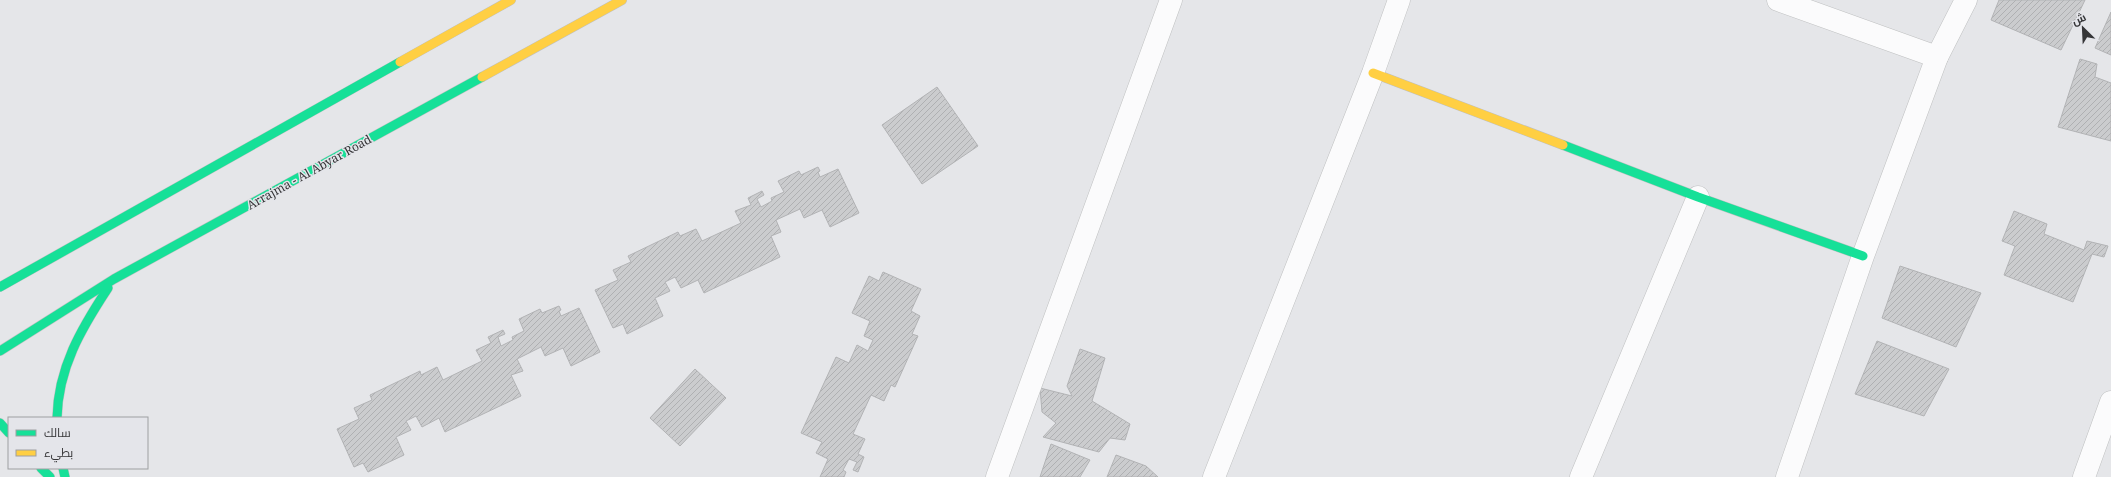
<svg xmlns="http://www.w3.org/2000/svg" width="2111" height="477" font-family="'Noto Serif',Cairo,serif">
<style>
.building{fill:url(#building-hatch);stroke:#b2b3b5}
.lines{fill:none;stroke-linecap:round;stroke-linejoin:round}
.street-casing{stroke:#bfc0c1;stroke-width:23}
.fast-casing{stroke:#bfc0c1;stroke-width:10}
.slow-casing{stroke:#bfc0c1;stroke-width:10}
.street{stroke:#fbfbfc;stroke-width:22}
.fast{stroke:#16e098;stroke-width:9}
.slow{stroke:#ffcf43;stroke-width:9}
.labels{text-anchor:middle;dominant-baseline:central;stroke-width:3;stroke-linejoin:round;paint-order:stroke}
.street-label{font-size:12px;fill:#353537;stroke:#e4e5ea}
</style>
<defs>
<pattern id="building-hatch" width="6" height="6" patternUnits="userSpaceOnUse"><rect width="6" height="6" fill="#cbccce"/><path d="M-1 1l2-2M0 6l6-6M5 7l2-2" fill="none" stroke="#afb0b2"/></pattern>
</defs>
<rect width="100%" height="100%" fill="#e5e6e9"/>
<g class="building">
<polygon points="1999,0 2085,0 2061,50 1991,20"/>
<polygon points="2111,12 2111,55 2095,48"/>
<polygon points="2080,59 2097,64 2095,77 2111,83 2111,141 2058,127"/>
<polygon points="937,87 978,146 922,184 882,125"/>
<polygon points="818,167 820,171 818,172 820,177 838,169 859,213 830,227 822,210 804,218 800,209 776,220 781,232 771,236 780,257 704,293 698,280 681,288 675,277 665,282 670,291 655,298 663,316 627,334 623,324 613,328 595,290 618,280 613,270 631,262 628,256 678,232 680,236 696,229 702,241 741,223 735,211 751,205 748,198 762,191 764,195 757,199 761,207 772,201 771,198 784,192 778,181 799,171 801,175"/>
<polygon points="2014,211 2047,224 2044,234 2084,250 2087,241 2108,246 2104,257 2092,254 2073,302 2004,275 2015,246 2002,241"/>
<polygon points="1900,266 1981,293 1956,347 1882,318"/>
<polygon points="883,272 921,289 911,311 920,316 912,334 918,336 895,387 891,385 884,401 871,395 853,434 865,439 858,454 864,457 858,472 853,470 857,462 849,459 843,470 846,472 844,477 820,477 828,459 816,453 822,442 801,433 836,357 849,363 857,345 868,351 873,340 864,336 870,321 852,313 869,276 879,281"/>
<polygon points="559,306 561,310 559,311 561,316 579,308 600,352 571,366 563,348 545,356 541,347 517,359 523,371 511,375 521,396 445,432 439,418 422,427 416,416 406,421 411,430 396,437 404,455 368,472 363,463 354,467 337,429 359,419 354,408 372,400 370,395 420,371 421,375 437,367 443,380 482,361 476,350 491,343 488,337 503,330 505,334 498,337 501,346 513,340 512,337 524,331 519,319 540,309 542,313"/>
<polygon points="1877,341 1949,369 1924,416 1855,394"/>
<polygon points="1080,349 1105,358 1092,401 1130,424 1125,440 1110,438 1099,452 1043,437 1056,423 1042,412 1040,388 1072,396 1067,386"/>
<polygon points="695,369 726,398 680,446 650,418"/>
<polygon points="1051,444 1090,460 1080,477 1040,477"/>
<polygon points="1116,455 1146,466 1158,477 1107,477"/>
</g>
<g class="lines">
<defs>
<g id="street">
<polyline points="1778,0 1937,57 1966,0"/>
<polyline points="997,477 1171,0"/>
<polyline points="1214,477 1373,73 1399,0"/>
<polyline points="1581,477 1698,197"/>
<polyline points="1787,477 1863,256 1937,57"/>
<polyline points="2084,477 2111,402"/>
</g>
<g id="fast">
<polyline points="1563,145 1698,197 1863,256"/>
<polyline points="0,287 400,62"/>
<polyline points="0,351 114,279 482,77"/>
<path d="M57,418C58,368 81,329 108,288"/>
<polyline points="0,423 9,433"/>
<polyline points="41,468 50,477"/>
<polyline points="63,468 65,477"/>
</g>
<g id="slow">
<polyline points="400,62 511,0"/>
<polyline points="1373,73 1563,145"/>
<polyline points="482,77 622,0"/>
</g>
</defs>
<use href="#street" class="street-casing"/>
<use href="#fast" class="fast-casing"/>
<use href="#slow" class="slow-casing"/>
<use href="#street" class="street"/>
<use href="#fast" class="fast"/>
<use href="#slow" class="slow"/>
</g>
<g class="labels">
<g class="street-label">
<text transform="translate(309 172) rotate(-29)">Arrajma - Al Abyar Road</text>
</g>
</g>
<rect x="8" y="417" width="140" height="52" fill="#e4e5ea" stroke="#9e9fa2"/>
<rect x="16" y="430" width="20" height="6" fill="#16e098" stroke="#9e9fa2"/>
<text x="44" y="437" font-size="12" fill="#353537">سالك</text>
<rect x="16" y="450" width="20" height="6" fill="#ffcf43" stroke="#9e9fa2"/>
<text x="44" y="457" font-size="12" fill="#353537">بطيء</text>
<g transform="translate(2083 28) rotate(336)" stroke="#e4e5ea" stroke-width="3" paint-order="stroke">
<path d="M0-3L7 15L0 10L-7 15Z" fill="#353537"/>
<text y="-6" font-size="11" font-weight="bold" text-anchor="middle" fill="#353537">ش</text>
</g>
</svg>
